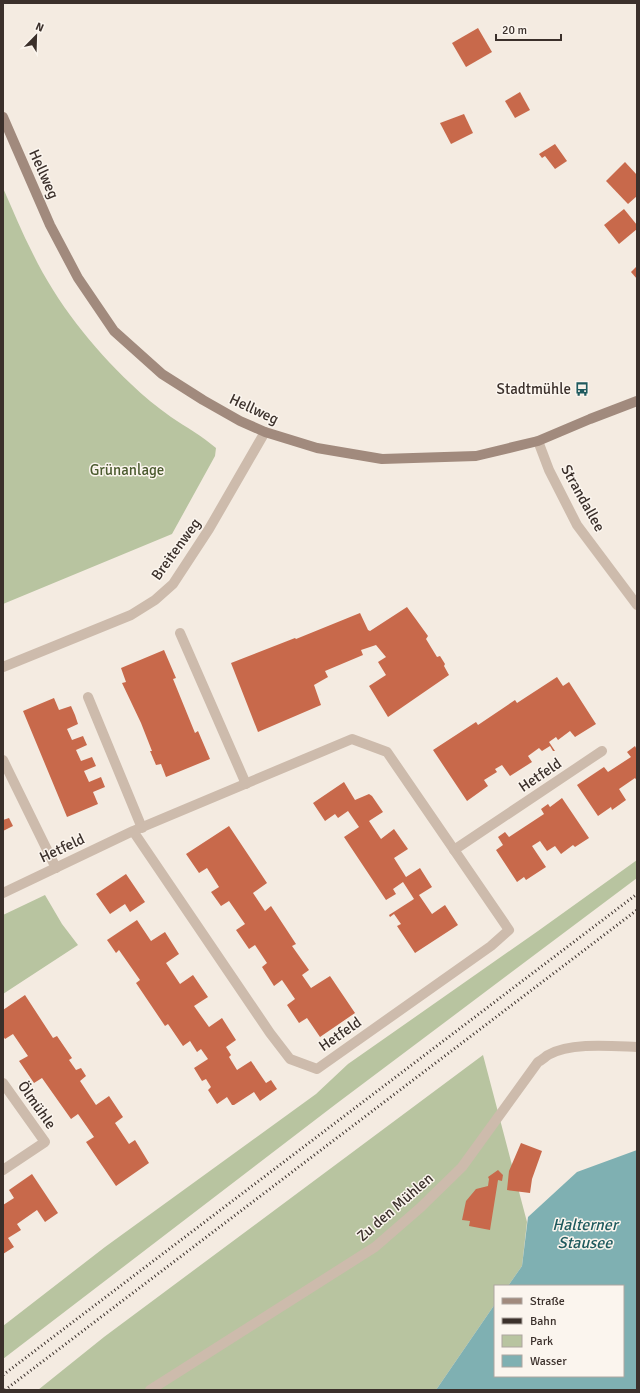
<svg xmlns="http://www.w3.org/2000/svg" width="640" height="1393" font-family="Signika,sans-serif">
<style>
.green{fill:#b8c4a0}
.water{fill:#7fb0b2}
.building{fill:#c8694b}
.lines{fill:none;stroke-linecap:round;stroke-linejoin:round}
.lane{stroke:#cdbbac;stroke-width:10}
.street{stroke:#cdbbac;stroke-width:10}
.secondary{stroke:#a18a7d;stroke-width:10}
.rail{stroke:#3b302b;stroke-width:3;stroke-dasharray:1 3;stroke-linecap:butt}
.labels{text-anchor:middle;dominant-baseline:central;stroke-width:3;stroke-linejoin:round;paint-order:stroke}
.street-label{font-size:15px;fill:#3b302b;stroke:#fbf5ee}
.poi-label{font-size:15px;fill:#3b302b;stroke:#fbf5ee;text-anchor:end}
.park-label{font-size:15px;fill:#4a5a2e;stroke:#fbf5ee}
.water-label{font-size:16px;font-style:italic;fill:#1f5a5e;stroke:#fbf5ee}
</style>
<rect width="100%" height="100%" fill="#f4ebe1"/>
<g class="green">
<path d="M3,188C13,210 22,233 33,254C57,303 92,347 131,384C143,396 157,407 171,417C186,427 202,436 216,448L215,456L172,534L3,604Z"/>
<polygon points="637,860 637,878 336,1104 3,1359 3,1326 105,1247 316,1094 348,1064 538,931"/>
<polygon points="45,895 62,924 78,945 3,994 3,915"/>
<polygon points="483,1055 527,1222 522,1266 508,1286 495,1286 495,1304 436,1390 38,1390 104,1337"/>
</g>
<polygon class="water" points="637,1150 637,1390 436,1390 495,1304 495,1376 623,1376 623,1286 508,1286 522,1266 528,1217 577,1172"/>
<g class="building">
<polygon points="478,28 492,52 466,67 452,43"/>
<polygon points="520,92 530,110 515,118 505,101"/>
<polygon points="464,114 473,133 451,144 440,123"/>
<polygon points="555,144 567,161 555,169 545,156 542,158 539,154"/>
<polygon points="625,162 637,175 637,196 628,204 606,181"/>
<polygon points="624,209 637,225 637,229 619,244 604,225"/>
<polygon points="637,266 637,279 631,272"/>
<polygon points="407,607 428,636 426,639 437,657 440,656 445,664 444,666 449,675 388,717 369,686 386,675 378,662 386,657 376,645 361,650 363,655 325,671 328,677 314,685 321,705 258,732 231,663 295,638 296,639 360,613 368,630 370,631"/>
<polygon points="164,650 176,678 173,679 195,733 198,731 210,759 166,777 161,764 156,765 150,751 152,751 141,723 122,683 126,682 121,668"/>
<polygon points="557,677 563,686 569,682 596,724 575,737 570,731 558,740 556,737 549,742 555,751 553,751 550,746 542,751 539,748 528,756 532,762 510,776 502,765 495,769 497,772 484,780 488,786 467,801 433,750 476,722 478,725 515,700 517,703"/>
<polygon points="54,698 59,710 71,706 75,715 78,724 67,729 72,740 83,736 87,745 76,750 81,761 92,757 96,766 84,771 89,782 101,777 105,787 93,792 98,804 67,817 23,711"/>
<polygon points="635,746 637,750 637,781 635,778 619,789 626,800 612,810 611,807 598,816 577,785 604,767 608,772 631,757 627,752"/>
<polygon points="344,782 355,800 369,794 372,796 383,812 369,821 381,839 394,829 408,849 394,858 406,877 420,868 432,887 419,895 432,914 445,905 458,925 415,953 397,926 401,924 394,914 390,917 389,915 414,899 403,882 393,889 396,894 386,900 344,837 359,827 348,811 338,818 335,814 325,821 313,803"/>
<polygon points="562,798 589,838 575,847 573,845 561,854 555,846 547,851 540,841 532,846 546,867 526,880 524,877 517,882 496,850 503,845 498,837 505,832 509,837 544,814 541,809 548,804 550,807"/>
<polygon points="9,818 13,826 3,831 3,820"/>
<polygon points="229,826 267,883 253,893 265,911 271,906 296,944 292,946 309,970 302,975 311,988 330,976 355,1013 320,1037 307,1018 299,1023 287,1005 295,999 282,980 274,986 262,967 267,963 255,945 249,949 236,930 245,924 229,901 221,906 211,892 219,887 207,868 199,873 186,854"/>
<polygon points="126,874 145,902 130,912 125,904 110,914 96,894"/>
<polygon points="137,920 151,941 165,932 179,954 166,963 180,984 193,975 208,997 194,1006 209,1027 222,1018 236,1040 226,1047 231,1055 229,1057 237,1070 251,1061 266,1083 271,1080 277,1089 260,1101 254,1092 234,1105 232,1105 227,1097 217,1104 208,1090 211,1087 206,1079 202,1081 194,1068 208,1059 201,1049 197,1052 190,1041 183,1046 168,1024 165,1026 136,983 140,980 119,950 116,953 107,940"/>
<polygon points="25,995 53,1038 57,1036 72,1058 69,1060 76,1070 81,1068 86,1076 80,1081 96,1105 109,1096 123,1117 115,1123 129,1144 135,1140 149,1163 116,1186 86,1142 94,1137 78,1114 71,1119 42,1078 34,1083 19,1061 28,1056 13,1034 5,1039 3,1036 3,1010"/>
<polygon points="521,1143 542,1151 532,1179 530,1193 507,1190 509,1171"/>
<polygon points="498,1170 503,1175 502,1181 498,1180 490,1230 469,1226 470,1221 462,1220 466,1201 476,1189 488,1186 489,1179 488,1177"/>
<polygon points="32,1174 58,1213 45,1222 37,1210 17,1224 21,1230 8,1238 14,1247 3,1254 3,1205 14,1198 9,1190"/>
</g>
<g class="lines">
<g class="lane">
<polyline points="180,633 246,784"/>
<polyline points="88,697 142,828"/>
<polyline points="3,760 56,868"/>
<polyline points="454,850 602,751"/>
</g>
<g class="street">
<polyline points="538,441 549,470 577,525 637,605"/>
<polyline points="3,667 131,615 155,600 173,584 209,529 265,432"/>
<polyline points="3,893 133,831 352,739 387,752 509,930 491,946 317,1069 290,1059 270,1033 133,831"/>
<polyline points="3,1083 45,1142 3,1170"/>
<path d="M150,1390L375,1247L420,1208L462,1167L538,1062C542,1060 545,1057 548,1055C570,1042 612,1046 637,1047"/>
</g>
<polyline class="secondary" points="3,117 50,225 78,278 114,331 162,374 203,400 240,421 265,432 317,448 382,459 476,456 538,441 590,419 637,401"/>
<g class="rail">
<polyline points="3,1375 637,894"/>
<polyline points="5,1390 637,910"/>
</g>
</g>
<defs>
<symbol id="bus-bare" viewBox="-9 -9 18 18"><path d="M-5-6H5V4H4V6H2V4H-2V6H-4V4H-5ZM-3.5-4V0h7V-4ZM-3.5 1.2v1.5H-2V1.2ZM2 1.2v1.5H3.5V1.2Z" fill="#1f5a5e" stroke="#fbf5ee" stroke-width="2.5" paint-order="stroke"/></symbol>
</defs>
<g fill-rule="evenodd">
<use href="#bus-bare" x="572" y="379" width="20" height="20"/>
</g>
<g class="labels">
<g class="street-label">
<text transform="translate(44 174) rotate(66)">Hellweg</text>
<text transform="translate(254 409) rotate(25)">Hellweg</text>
<text transform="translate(583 498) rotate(61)">Strandallee</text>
<text transform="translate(176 549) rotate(-54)">Breitenweg</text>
<text transform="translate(540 775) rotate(-34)">Hetfeld</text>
<text transform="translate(62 848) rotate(-25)">Hetfeld</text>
<text transform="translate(340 1034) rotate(-35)">Hetfeld</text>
<text transform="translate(37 1105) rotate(55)">Ölmühle</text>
<text transform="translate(395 1207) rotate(-41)">Zu den Mühlen</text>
</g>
<g class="poi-label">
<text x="571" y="389">Stadtmühle</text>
</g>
<g class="park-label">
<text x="127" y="470">Grünanlage</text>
</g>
<g class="water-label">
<text x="585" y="1225">Halterner<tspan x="585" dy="18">Stausee</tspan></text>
</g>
</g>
<rect width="640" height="1393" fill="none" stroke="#3b302b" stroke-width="8"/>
<rect x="494" y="1285" width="130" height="92" fill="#fbf5ee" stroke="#aea6a0"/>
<rect x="502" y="1298" width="20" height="6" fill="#a18a7d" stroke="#aea6a0"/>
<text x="530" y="1305" font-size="12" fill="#3b302b">Straße</text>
<rect x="502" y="1318" width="20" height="6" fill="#3b302b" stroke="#aea6a0"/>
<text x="530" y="1325" font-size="12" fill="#3b302b">Bahn</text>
<rect x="502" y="1335" width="20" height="12" fill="#b8c4a0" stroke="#aea6a0"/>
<text x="530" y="1345" font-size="12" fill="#3b302b">Park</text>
<rect x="502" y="1355" width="20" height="12" fill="#7fb0b2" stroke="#aea6a0"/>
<text x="530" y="1365" font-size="12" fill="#3b302b">Wasser</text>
<g transform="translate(36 36) rotate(23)" stroke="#fbf5ee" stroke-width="3" paint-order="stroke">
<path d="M0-3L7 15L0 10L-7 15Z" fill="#3b302b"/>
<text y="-6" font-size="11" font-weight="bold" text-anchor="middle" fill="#3b302b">N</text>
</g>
<path d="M496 34v6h65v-6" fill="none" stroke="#3b302b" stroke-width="2"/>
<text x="502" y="34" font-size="12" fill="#3b302b" stroke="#fbf5ee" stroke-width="3" paint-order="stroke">20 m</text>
</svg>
